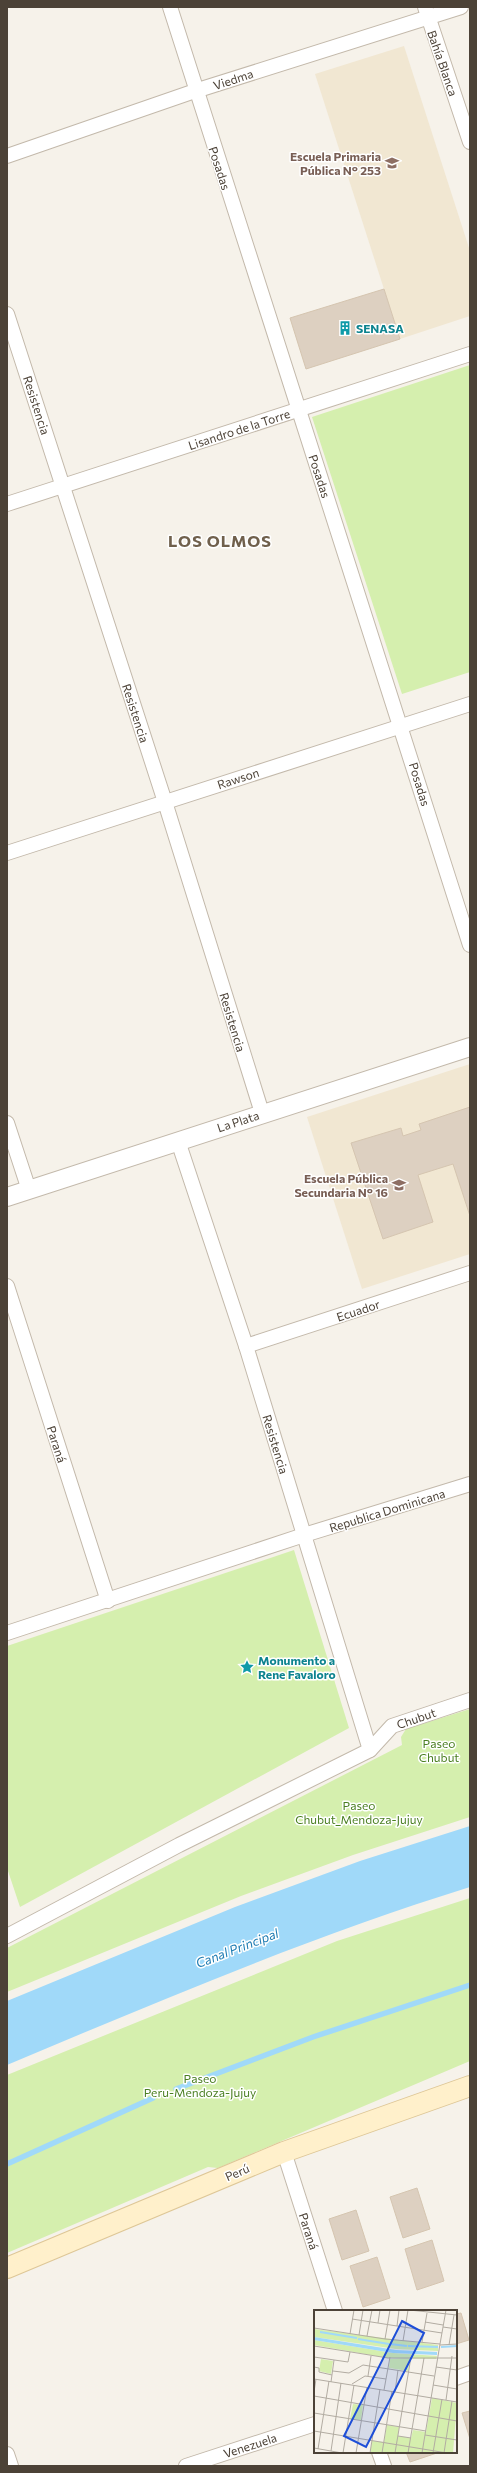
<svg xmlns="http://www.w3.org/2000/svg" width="477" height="2473" font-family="Commissioner,sans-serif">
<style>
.education{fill:#f1e7d2}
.green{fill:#d5efae}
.water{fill:#a0d9f9}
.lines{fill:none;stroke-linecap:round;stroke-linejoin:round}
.stream{stroke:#a0d9f9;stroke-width:5.5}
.building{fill:#ddd0c1;stroke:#d5c5b0}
.minor-casing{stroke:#c3b9ab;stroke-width:16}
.tertiary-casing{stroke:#c3b9ab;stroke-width:20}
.secondary-casing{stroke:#dec797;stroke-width:22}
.minor{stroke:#fff;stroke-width:14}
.tertiary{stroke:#fff;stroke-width:18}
.secondary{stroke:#fff0cb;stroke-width:20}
.labels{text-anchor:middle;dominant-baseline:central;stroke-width:3;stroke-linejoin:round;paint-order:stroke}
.street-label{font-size:12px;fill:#4c4237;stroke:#fff}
.education-label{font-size:12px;font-weight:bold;fill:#785e54;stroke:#fff;text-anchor:end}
.culture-label{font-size:12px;font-weight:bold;fill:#0d838f;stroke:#fff;text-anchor:start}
.park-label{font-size:12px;fill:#4a7f21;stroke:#fff}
.water-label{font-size:13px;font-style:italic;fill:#207db3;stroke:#fff}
.district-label{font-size:16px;font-weight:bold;letter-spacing:1px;fill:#70604c;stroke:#fff}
.inset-river{fill:none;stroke:#a0d9f9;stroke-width:2}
.inset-road{fill:none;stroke:#b2aca2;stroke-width:1}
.view{fill:#1d4ed8;fill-opacity:0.15;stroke:#1d4ed8;stroke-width:2}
.inset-edge{fill:none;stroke:#4c4237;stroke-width:2}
</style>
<rect width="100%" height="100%" fill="#f6f2ea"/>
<g class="education">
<polygon points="404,46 470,251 470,316 400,339 315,74"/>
<polygon points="470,1064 470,1254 362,1289 307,1117"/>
</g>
<g class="green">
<polygon points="470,365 470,672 402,694 312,417"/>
<polygon points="294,1550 349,1728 20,1907 7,1868 7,1646"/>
<polygon points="470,1709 470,1817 353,1855 241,1896 7,1992 7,1948 402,1745 401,1737 406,1729"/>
<polygon points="470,1898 470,2061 218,2168 208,2167 7,2253 7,2075 337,1941"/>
</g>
<path class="water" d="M470,1826V1887C312,1936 159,2001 7,2065V2001L235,1907L360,1861Z"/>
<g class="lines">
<g class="stream">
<polyline points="176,2089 313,2037 470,1985"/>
<polyline points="7,2164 153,2098"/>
</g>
</g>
<g class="building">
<polygon points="384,289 400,339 306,369 290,318"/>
<polygon points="470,1107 470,1216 453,1164 418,1175 433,1222 383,1239 351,1143 401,1128 403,1136 421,1130 419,1124"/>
<polygon points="417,2188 430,2229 403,2238 390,2197"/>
<polygon points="356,2210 369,2251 342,2260 329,2219"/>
<polygon points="432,2240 444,2281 417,2290 405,2249"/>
<polygon points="377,2257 390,2298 363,2307 350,2266"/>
<polygon points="461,2313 469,2340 456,2344 456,2314"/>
<polygon points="470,2411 470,2439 462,2413"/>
<polygon points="406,2452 440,2452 410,2462"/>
</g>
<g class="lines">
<defs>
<g id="minor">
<polyline points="170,7 470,945"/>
<polyline points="425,7 470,142"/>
<polyline points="7,156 195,91 461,7"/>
<polyline points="7,314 165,802 262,1113"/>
<polyline points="7,504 470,354"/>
<polyline points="7,853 470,704"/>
<polyline points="7,1123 29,1190"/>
<polyline points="178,1141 246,1346 370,1750"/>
<polyline points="7,1286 108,1601"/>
<polyline points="246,1346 470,1273"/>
<polyline points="7,1633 304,1535 470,1484"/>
<polyline points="7,1936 179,1845 370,1750 392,1726 470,1700"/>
<polyline points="284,2152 335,2311"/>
<polyline points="456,2378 470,2373"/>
<polyline points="379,2452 384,2466"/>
<polyline points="7,2454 11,2466"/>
<polyline points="186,2466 315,2424"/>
</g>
<polyline id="tertiary" points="7,1197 470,1047"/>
<polyline id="secondary" points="7,2268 284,2152 470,2086"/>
</defs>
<use href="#minor" class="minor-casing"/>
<use href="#tertiary" class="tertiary-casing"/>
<use href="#secondary" class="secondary-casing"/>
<use href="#minor" class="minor"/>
<use href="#tertiary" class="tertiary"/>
<use href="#secondary" class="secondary"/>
</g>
<defs>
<symbol id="school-bare" viewBox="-9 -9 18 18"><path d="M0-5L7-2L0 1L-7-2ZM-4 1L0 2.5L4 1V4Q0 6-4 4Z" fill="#8d6e63" stroke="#fff" stroke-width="2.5" paint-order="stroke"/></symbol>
<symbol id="building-bare" viewBox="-9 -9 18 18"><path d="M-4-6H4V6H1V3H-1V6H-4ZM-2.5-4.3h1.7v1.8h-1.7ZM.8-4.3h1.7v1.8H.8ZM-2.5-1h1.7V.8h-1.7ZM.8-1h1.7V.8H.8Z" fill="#0f9aa8" stroke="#fff" stroke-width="2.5" paint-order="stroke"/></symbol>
<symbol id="sight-bare" viewBox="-9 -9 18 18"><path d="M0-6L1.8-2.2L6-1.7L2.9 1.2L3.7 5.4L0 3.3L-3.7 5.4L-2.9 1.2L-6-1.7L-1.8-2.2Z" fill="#0f9aa8" stroke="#fff" stroke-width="2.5" paint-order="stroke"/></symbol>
</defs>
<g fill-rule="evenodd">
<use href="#school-bare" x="382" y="153" width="20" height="20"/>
<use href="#building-bare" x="335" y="318" width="20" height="20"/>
<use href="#school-bare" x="389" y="1175" width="20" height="20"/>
<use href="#sight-bare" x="237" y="1657" width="20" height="20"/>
</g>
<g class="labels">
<g class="street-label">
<text transform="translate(443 63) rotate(71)">Bahía Blanca</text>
<text transform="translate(233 79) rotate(-18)">Viedma</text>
<text transform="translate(220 168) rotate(72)">Posadas</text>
<text transform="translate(37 405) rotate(72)">Resistencia</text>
<text transform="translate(239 429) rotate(-18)">Lisandro de la Torre</text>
<text transform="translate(320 476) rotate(72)">Posadas</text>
<text transform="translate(136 713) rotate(72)">Resistencia</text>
<text transform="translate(238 778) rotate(-18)">Rawson</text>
<text transform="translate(420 784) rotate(73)">Posadas</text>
<text transform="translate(233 1022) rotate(73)">Resistencia</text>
<text transform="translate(238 1121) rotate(-18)">La Plata</text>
<text transform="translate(358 1310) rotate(-18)">Ecuador</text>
<text transform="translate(57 1444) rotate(72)">Paraná</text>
<text transform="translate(276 1444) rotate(73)">Resistencia</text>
<text transform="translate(387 1510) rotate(-17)">Republica Dominicana</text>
<text transform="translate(416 1718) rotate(-19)">Chubut</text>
<text transform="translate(237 2172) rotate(-23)">Perú</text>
<text transform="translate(309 2231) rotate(72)">Paraná</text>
<text transform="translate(250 2445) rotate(-18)">Venezuela</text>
</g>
<g class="education-label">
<text x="381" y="156">Escuela Primaria<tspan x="381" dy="14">Pública N° 253</tspan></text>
<text x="388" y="1178">Escuela Pública<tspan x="388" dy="14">Secundaria N° 16</tspan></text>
</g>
<g class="culture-label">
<text x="356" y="328">SENASA</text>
<text x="258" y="1660">Monumento a<tspan x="258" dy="14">Rene Favaloro</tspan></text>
</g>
<g class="park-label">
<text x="439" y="1743">Paseo<tspan x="439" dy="14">Chubut</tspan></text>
<text x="359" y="1805">Paseo<tspan x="359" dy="14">Chubut_Mendoza-Jujuy</tspan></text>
<text x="200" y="2078">Paseo<tspan x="200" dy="14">Peru-Mendoza-Jujuy</tspan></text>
</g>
<g class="water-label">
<text transform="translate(237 1948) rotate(-21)">Canal Principal</text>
</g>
<g class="district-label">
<text x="220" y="540">LOS OLMOS</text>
</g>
</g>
<g transform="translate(314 2310)">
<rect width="143" height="143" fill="#f6f2ea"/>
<path d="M0,19L124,35V41L82,39L0,27ZM0,30L79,43L123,46L122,49L74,48L0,35ZM96,48L94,61L75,58L76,49ZM7,49L19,51L17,64L5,61ZM118,88L143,93L139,143H56L58,131L70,132L73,115L85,117L84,126L97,128L99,120L112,122ZM39,94L49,95L47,110L36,109Z" fill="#d5efae"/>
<path d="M0,27L82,40L123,42V45L79,43L0,30Z" fill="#a0d9f9"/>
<path class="inset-river" d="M6,22L43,28M44,29L75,34M76,34L93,36M94,36L124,37M127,37L143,36"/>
<path class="inset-road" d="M95,0L143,5M38,9L128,23M111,12L129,15M64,13L66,0M83,16L85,0M129,17L143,19M0,18L71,29L126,34L108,143M36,24L40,0M45,25L49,0M53,26L58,0M71,29L76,0M89,31L94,0M108,32L113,3M126,34L132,0M126,35L143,34M135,35L140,5M0,36L74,48H143M0,47L34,52L36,42M0,57L5,58V62L18,65M122,57L143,60M19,61L35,63L49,55L120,66M54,66L57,46M0,69L143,92M17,72L20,50M38,74L51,66L72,69M119,75L143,79M70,80L76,47M0,82L2,69M81,82L84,60M0,86L143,111M132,90L138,46M0,103L112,121M0,121L133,143M111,125L143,130M84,126L97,128M0,138L28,143M4,139L15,71M17,141L27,73M29,143L40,75M42,143L53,77M56,143L66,79M68,143L78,81M81,143L97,47M94,143L110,48M119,143L128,89M130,143L138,91"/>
<path class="view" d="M88,11L110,23L52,137L30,126Z"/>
<rect width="143" height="143" class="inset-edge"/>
</g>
<rect width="477" height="2473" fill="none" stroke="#4c4237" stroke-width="16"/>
</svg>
